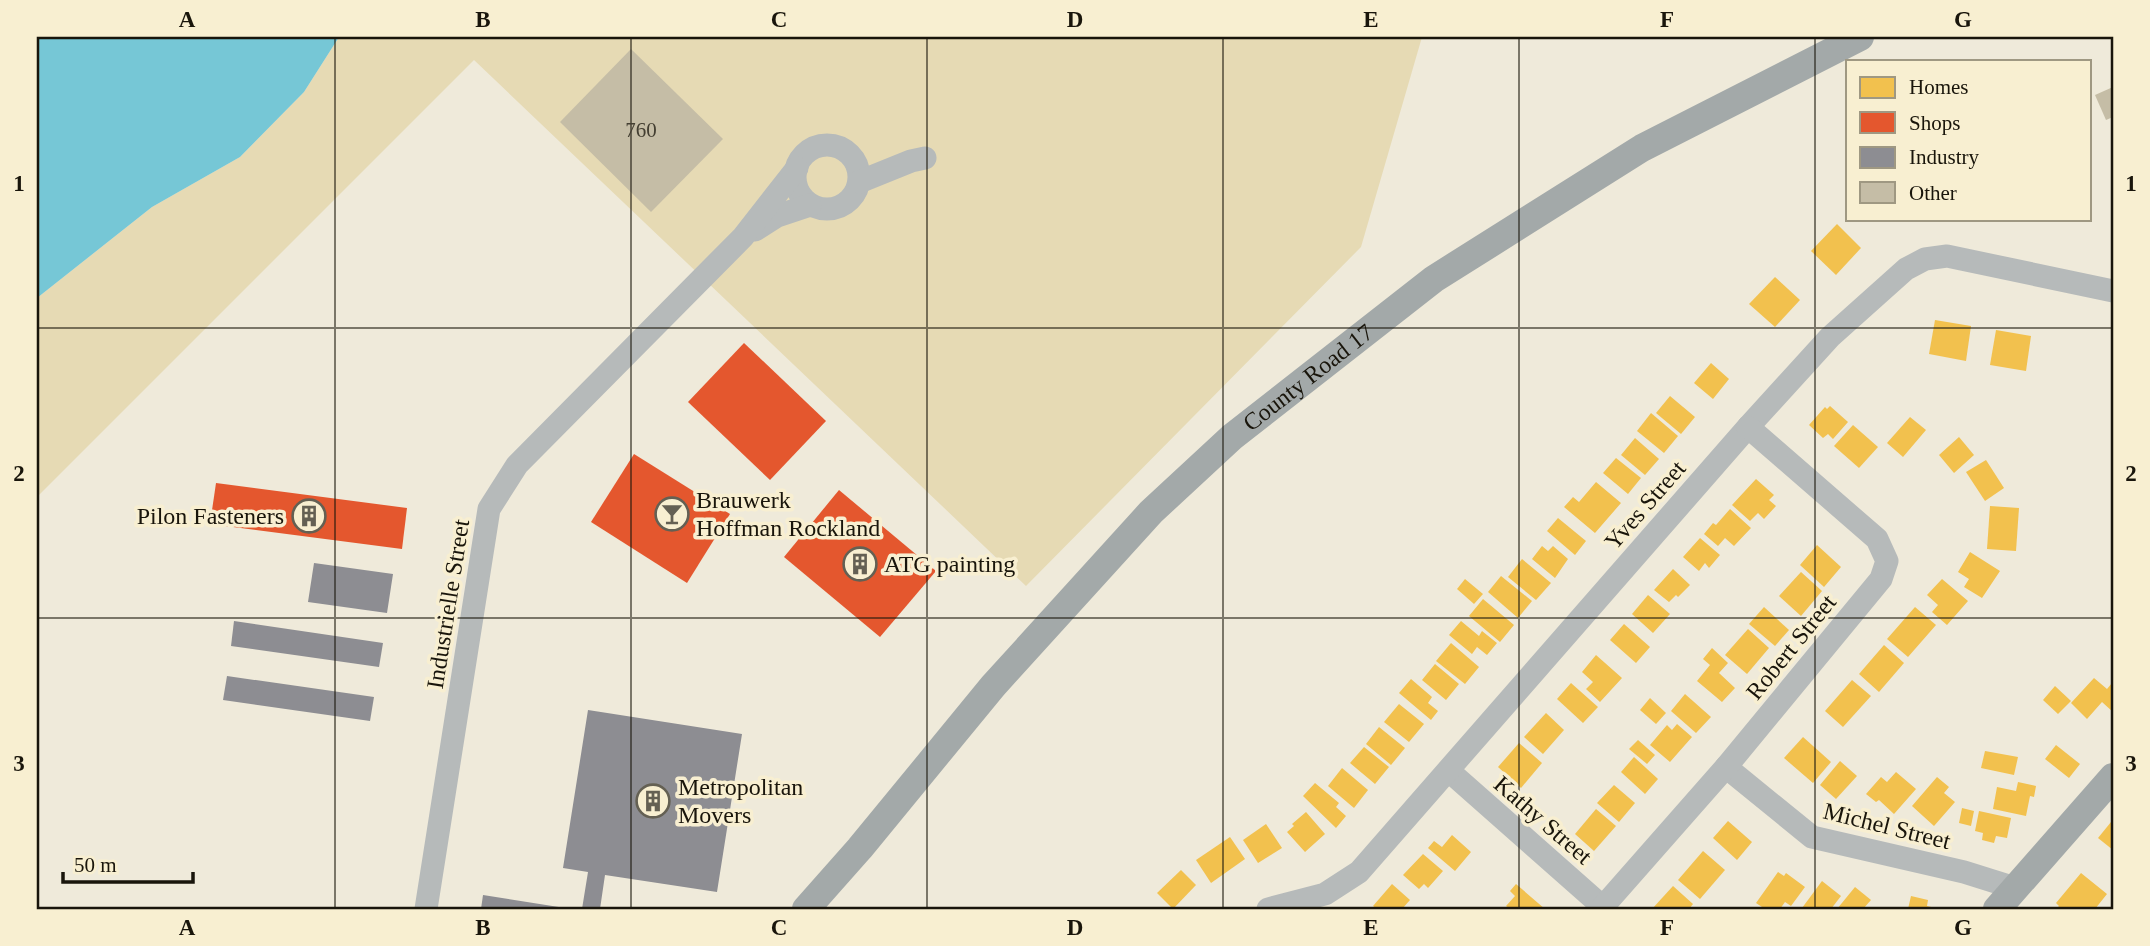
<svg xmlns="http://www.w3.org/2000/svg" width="2150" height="946" font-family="Georgia,serif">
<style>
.green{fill:#e6dab4}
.water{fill:#76c7d6}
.homes{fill:#f2c14e}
.shops{fill:#e4572e}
.industry{fill:#8d8d92}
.building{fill:#c5bda6}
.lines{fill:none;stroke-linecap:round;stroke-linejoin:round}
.minor{stroke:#b6baba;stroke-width:23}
.major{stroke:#a3a9a9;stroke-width:28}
.grid{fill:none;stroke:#19150b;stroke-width:2;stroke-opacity:0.55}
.labels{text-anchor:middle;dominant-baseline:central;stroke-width:7;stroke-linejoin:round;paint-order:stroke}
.number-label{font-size:21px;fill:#443f32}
.street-label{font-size:24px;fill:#19150b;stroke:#f8efd1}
.poi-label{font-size:24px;fill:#19150b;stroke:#f8efd1;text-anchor:start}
.neatline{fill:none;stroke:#19150b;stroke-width:2.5}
.grid-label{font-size:23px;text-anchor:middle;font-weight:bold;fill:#19150b}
</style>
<rect width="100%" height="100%" fill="#efeada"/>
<polygon class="green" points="339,37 1422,37 1361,247 1026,586 474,60 37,497 37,298 152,207 240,157 304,92"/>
<polygon class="water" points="37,37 339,37 304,92 240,157 152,207 37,298"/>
<g class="homes">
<polygon points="1837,224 1861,248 1836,275 1811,251"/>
<polygon points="1775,277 1800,300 1775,327 1749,304"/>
<polygon points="1935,320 1971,326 1966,361 1929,354"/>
<polygon points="1996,330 2031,336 2026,371 1990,365"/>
<polygon points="1711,363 1729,379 1713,399 1694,383"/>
<polygon points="1670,396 1695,417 1681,434 1656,413"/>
<polygon points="1830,406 1848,422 1833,439 1828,434 1823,438 1809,425 1825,407 1827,409"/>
<polygon points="1651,413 1678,436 1664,453 1637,431"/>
<polygon points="1910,417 1926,430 1903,457 1887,443"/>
<polygon points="1853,425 1878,447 1859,468 1834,446"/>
<polygon points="1959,437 1974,455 1954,473 1939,455"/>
<polygon points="1635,438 1659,459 1645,475 1621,455"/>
<polygon points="1616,458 1641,478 1628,494 1603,473"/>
<polygon points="1986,460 2004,488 1985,501 1966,472"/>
<polygon points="1756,479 1774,495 1769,500 1776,506 1764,519 1758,513 1750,521 1732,505"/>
<polygon points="1596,482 1621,503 1595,533 1564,507 1573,497 1579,502"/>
<polygon points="1990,506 2019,508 2016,551 1987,549"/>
<polygon points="1730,509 1751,528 1734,546 1725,538 1718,546 1704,534 1713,523 1716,525"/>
<polygon points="1558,518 1586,541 1575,555 1547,531"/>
<polygon points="1700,538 1720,555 1709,568 1705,563 1699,571 1683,557"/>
<polygon points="1817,545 1841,567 1824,587 1800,565"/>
<polygon points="1542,546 1548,551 1553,546 1568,559 1555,578 1532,559"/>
<polygon points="1970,552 2000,571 1982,598 1964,587 1969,579 1958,572"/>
<polygon points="1522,559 1551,583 1536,600 1508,577"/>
<polygon points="1673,569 1690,585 1678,597 1676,595 1669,602 1654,590"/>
<polygon points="1801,572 1822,591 1801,616 1779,596"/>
<polygon points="1501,576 1532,601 1518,618 1488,592"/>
<polygon points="1465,579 1483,594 1474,604 1457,589"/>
<polygon points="1942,579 1968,601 1947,625 1932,612 1938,605 1927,595"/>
<polygon points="1648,595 1670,614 1653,633 1632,614"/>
<polygon points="1483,599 1514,625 1500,642 1469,616"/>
<polygon points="1764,607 1789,630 1775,646 1749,624"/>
<polygon points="1915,607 1936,625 1908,657 1887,639"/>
<polygon points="1461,621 1479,636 1482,631 1497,643 1487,655 1477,647 1472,654 1449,635"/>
<polygon points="1624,624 1650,647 1636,663 1610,640"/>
<polygon points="1748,629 1769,648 1747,674 1725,655"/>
<polygon points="1451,643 1479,667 1465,684 1436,661"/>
<polygon points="1884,645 1904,663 1879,692 1859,674"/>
<polygon points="1712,648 1728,663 1719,673 1735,688 1722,702 1697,681 1710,665 1703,659"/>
<polygon points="1596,655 1622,678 1600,702 1586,689 1593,682 1582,672"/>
<polygon points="1435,664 1459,684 1446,700 1422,680"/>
<polygon points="2094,678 2107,689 2112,683 2113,685 2113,712 2102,702 2087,719 2071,703"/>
<polygon points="1411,679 1432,697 1428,703 1438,711 1431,720 1399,693"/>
<polygon points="1852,680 1871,696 1843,727 1825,711"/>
<polygon points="1571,683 1598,707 1583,723 1557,699"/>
<polygon points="2055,686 2071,701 2058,714 2043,700"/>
<polygon points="1685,694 1711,717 1696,733 1671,711"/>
<polygon points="1650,698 1666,713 1656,724 1640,710"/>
<polygon points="1399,704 1424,724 1409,742 1384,722"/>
<polygon points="1546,713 1564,730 1543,754 1524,737"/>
<polygon points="1677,724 1692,737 1670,762 1650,745 1667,725 1672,730"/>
<polygon points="1379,727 1405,748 1391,765 1366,744"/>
<polygon points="1803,737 1831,762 1813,783 1784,758"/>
<polygon points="1638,740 1655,755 1647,764 1629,749"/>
<polygon points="1519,743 1542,763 1521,788 1498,767"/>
<polygon points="2056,745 2080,764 2069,778 2045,759"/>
<polygon points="1364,747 1389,767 1375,784 1350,763"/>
<polygon points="1985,751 2018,757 2014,775 1981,768"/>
<polygon points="1634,757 1658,779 1645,794 1621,772"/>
<polygon points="1840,761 1857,776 1836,799 1820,785"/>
<polygon points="1342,768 1368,790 1354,808 1328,786"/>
<polygon points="1896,772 1916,789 1894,814 1879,800 1876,802 1866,794 1881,777 1887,782"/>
<polygon points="1937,777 1949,787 1944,793 1955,802 1934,826 1912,806"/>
<polygon points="2018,782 2036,786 2034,797 2030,796 2026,816 1993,809 1997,787 2016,791"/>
<polygon points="1315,783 1339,803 1336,807 1346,816 1336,828 1303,796"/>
<polygon points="1614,785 1635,803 1619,822 1597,803"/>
<polygon points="1962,808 1974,811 1971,826 1959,823"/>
<polygon points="1596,809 1616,826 1594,851 1575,834"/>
<polygon points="1979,811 2011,818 2007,838 1996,836 1994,843 1982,840 1983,833 1975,831"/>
<polygon points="1306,812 1325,834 1305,852 1287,832 1294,826 1292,824"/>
<polygon points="1728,821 1752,842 1737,860 1713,838"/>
<polygon points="2111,822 2113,823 2113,850 2098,838"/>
<polygon points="1266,824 1282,848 1258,863 1243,840"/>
<polygon points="1452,835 1471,852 1455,871 1428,848 1434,841 1442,847"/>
<polygon points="1230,837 1245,859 1211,883 1196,860"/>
<polygon points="1703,851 1725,870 1700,899 1678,880"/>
<polygon points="1423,854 1443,871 1428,888 1424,884 1419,889 1403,875"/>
<polygon points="1181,870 1196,885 1173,909 1157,893"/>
<polygon points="1778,872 1784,876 1786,873 1805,887 1791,906 1785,902 1780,909 1765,909 1756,903"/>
<polygon points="2081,873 2107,894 2095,909 2056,909 2059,906 2056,903"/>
<polygon points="1822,881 1841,896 1831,909 1804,909 1802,908"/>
<polygon points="1392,884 1410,900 1402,909 1377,909 1373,906"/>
<polygon points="1516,884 1545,909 1510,909 1506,906 1515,896 1510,891"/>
<polygon points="1673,886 1693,904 1689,909 1652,909"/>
<polygon points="1855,887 1871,900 1863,909 1837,909"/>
<polygon points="1911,896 1928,900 1927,906 1940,909 1908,909"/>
</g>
<g class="shops">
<polygon points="744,343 826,421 770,480 688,402"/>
<polygon points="634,454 730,514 687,583 591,522"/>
<polygon points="216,483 407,508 402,549 210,524"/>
<polygon points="839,490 936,571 880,637 784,557"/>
</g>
<g class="industry">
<polygon points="314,563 393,574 387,613 308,602"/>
<polygon points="234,621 383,643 379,667 231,646"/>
<polygon points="227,676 374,697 370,721 223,700"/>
<polygon points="588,710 742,734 717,892 605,875 600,909 582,909 588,872 563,868"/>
<polygon points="483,895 565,908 565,909 481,909"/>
</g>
<g class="building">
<polygon points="631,49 723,139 651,212 560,122"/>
<polygon points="2113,87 2113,117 2106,120 2095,95"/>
</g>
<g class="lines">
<g class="minor">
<circle cx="827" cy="177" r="32"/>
<polyline points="859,182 911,161 925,158"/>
<polyline points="755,230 777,216 810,205"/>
<polyline points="1726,767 1812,837 1964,872 2015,888"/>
<polyline points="1449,771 1603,907"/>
<polyline points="426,909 489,509 517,465 743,237 797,168"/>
<polyline points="1268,909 1325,894 1359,872 1748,427 1830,337 1906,269 1925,259 1947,256 2113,291"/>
<polyline points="1601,909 1726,767 1881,579 1887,561 1877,539 1748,427"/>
</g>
<g class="major">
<path id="s1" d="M806,909L860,848L993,686L1151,512L1232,437L1434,279L1642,148L1860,37"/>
<polyline points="1997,909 2113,777"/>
</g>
</g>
<path class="grid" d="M335,37V909M631,37V909M927,37V909M1223,37V909M1519,37V909M1815,37V909M37,328H2113M37,618H2113"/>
<defs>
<symbol id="bar-ring" viewBox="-11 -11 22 22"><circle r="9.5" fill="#f8efd1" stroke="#646053" stroke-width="1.5"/><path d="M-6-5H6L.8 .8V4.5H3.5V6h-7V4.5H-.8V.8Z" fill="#646053"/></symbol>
<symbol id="building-ring" viewBox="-11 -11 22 22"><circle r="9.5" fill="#f8efd1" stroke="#646053" stroke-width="1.5"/><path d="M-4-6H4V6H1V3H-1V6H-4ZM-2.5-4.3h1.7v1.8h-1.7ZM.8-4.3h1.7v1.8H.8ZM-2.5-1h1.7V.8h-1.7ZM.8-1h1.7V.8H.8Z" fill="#646053"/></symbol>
</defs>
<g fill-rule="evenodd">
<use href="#bar-ring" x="653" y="495" width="38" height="38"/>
<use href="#building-ring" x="290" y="497" width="38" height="38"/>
<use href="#building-ring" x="841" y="545" width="38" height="38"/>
<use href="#building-ring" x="634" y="782" width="38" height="38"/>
</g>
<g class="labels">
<g class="number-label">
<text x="641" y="130">760</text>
</g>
<g class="street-label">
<text stroke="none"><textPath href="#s1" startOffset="733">County Road 17</textPath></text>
<text transform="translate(1645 505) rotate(-49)">Yves Street</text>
<text transform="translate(448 604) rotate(-81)">Industrielle Street</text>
<text transform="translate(1791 647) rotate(-51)">Robert Street</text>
<text transform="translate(1543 820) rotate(41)">Kathy Street</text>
<text transform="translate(1887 826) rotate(14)">Michel Street</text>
</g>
<g class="poi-label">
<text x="696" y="500">Brauwerk<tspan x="696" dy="28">Hoffman Rockland</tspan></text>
<text x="284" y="516" text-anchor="end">Pilon Fasteners</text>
<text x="884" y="564">ATG painting</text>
<text x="678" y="787">Metropolitan<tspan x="678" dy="28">Movers</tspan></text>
</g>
</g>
<rect width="2150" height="946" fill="none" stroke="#f8efd1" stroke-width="77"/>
<rect x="1846" y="60" width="245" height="161" fill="#f8efd1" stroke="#9f9882" stroke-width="2"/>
<rect x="1860" y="77" width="35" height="21" fill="#f2c14e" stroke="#9f9882" stroke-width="2"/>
<text x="1909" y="94" font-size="21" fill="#19150b">Homes</text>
<rect x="1860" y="112" width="35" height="21" fill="#e4572e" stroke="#9f9882" stroke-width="2"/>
<text x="1909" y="130" font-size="21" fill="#19150b">Shops</text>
<rect x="1860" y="147" width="35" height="21" fill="#8d8d92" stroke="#9f9882" stroke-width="2"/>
<text x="1909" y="164" font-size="21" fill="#19150b">Industry</text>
<rect x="1860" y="182" width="35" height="21" fill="#c5bda6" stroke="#9f9882" stroke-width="2"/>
<text x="1909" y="200" font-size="21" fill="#19150b">Other</text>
<path d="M63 872v10h130v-10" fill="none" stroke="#19150b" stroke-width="3.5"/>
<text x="74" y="872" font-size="21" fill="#19150b" stroke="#f8efd1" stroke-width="5" paint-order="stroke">50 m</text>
<rect x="38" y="38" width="2074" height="870" class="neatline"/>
<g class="grid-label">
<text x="187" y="27">A</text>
<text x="483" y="27">B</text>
<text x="779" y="27">C</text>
<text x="1075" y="27">D</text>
<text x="1371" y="27">E</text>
<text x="1667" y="27">F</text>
<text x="1963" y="27">G</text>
<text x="19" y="191">1</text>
<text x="2131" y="191">1</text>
<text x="19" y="481">2</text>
<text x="2131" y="481">2</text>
<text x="19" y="771">3</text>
<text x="2131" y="771">3</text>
<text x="187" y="935">A</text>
<text x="483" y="935">B</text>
<text x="779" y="935">C</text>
<text x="1075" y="935">D</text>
<text x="1371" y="935">E</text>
<text x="1667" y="935">F</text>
<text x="1963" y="935">G</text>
</g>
</svg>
